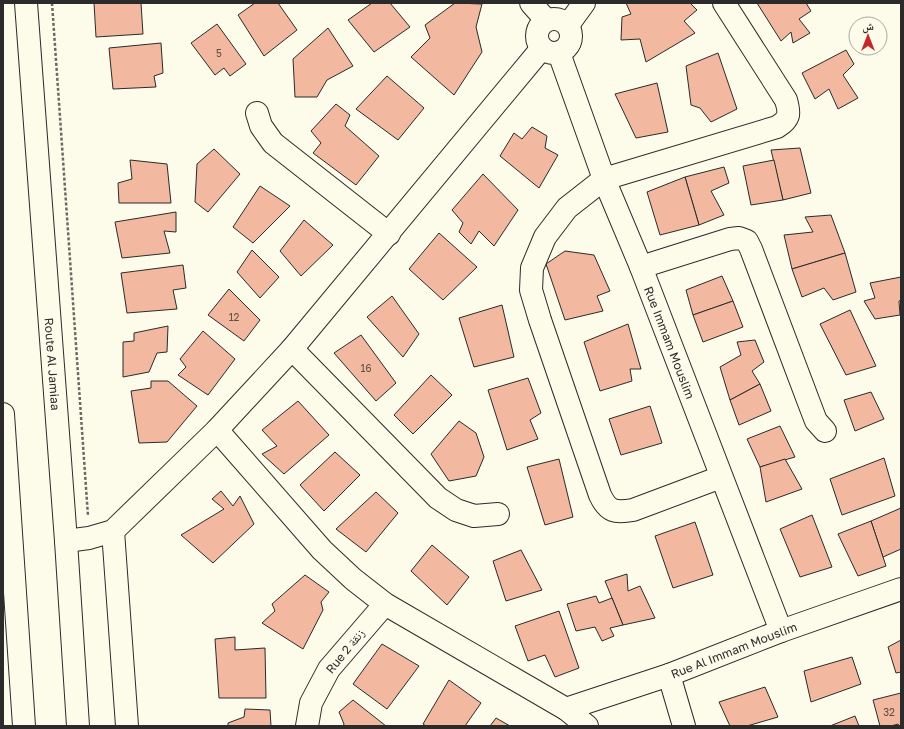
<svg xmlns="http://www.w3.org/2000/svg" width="904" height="729" font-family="'Golos Text','Noto Naskh Arabic',sans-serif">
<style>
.building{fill:#f2b8a0;stroke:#2b2b2b}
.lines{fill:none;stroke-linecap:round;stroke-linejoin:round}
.minor-casing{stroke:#2b2b2b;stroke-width:24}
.major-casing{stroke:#2b2b2b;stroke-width:24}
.path{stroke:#6a6964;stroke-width:2.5;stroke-dasharray:3 2;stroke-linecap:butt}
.minor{stroke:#fdfbea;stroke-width:22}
.major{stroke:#fdfbea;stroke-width:22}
.labels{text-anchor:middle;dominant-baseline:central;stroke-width:3;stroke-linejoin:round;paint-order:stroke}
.number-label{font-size:10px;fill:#5d4e48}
.street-label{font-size:12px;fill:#2b2b2b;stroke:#fdfbea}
</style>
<rect width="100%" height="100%" fill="#fdfbea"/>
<g class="building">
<polygon points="94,3 141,3 143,34 96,37"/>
<polygon points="255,3 278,3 297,30 264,56 238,15"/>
<polygon points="372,3 390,3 410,27 374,52 348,20"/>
<polygon points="455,3 482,4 476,27 482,52 454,95 411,57 430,38 425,25"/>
<polygon points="626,3 690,3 697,10 684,21 695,33 646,62 640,39 621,40 622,17 631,14"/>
<polygon points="757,3 806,3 811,11 799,19 810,33 793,43 791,32 781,41"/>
<polygon points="217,24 246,64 230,76 224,68 215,75 191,43"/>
<polygon points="328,28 353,66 327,80 317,97 295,97 293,59"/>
<polygon points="161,43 163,73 154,76 156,87 113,89 109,48"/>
<polygon points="846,50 854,64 843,75 858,98 838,109 829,89 815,99 802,73"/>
<polygon points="718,53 737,109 711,122 700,108 691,105 686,66"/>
<polygon points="387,76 424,108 398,140 356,109"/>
<polygon points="657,83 668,132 636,138 615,94"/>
<polygon points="336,104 350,115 345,126 379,156 356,185 313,153 321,143 311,131"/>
<polygon points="532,127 547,136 545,148 558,155 539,188 500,156 514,133 522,139"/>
<polygon points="800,148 811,193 783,200 771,150"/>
<polygon points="214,149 240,174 208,212 195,202 197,164"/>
<polygon points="130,160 167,164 171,203 119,203 118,183 132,179"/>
<polygon points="774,160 783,200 751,205 743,166"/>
<polygon points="724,167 729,183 711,191 724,215 699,225 685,177"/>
<polygon points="483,174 518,210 494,246 479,231 471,244 459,232 463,223 452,210"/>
<polygon points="685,177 699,225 660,235 647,192"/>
<polygon points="260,186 290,206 253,243 233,227"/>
<polygon points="176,212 176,232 164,231 170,253 122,258 115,222"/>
<polygon points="831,215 845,253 792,269 784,235 813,232 805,217"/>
<polygon points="304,220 333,245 301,276 280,251"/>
<polygon points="439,233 477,267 443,300 409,269"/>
<polygon points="252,250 279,277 260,298 237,272"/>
<polygon points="565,251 594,255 610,291 597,296 603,311 565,320 546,264"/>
<polygon points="845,253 856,292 833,300 824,288 802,297 792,269"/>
<polygon points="183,265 186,288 173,290 177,309 127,313 121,273"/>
<polygon points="722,276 733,301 693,315 686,290"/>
<polygon points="901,277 901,300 899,301 900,315 875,319 864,301 875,298 870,283"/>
<polygon points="229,289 260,320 244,341 208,315"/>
<polygon points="392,296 419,334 403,357 367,317"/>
<polygon points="733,301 743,327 703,342 693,315"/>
<polygon points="502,305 514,357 474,367 459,318"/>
<polygon points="850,310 876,366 846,375 820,324"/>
<polygon points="628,324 641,369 630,369 632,381 600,391 584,342"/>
<polygon points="168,326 167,352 157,353 149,372 123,377 123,342 134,341 134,333"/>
<polygon points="203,331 235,359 208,395 178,375 186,367 180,359"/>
<polygon points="361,335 396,383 376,401 334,353"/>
<polygon points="755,340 764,362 752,371 760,384 730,400 720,367 741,355 737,342"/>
<polygon points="431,375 452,395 413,434 394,415"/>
<polygon points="528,378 541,413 530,420 538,439 507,450 488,390"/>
<polygon points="151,381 168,381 197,406 167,442 139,443 131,391 151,388"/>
<polygon points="760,384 771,411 739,425 730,400"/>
<polygon points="871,392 884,419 855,431 844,400"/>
<polygon points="298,401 329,435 284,474 262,454 277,446 262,430"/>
<polygon points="650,406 662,443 621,455 609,419"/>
<polygon points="459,421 476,433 484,457 476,476 449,481 431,454"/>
<polygon points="780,426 795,457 760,467 747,439"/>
<polygon points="335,452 360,475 324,511 300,485"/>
<polygon points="884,458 895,496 842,515 830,479"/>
<polygon points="559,459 573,517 545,525 527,467"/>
<polygon points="785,459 802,489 766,502 760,467"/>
<polygon points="221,491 233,506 240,496 254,524 213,563 181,535 224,509 212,499"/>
<polygon points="376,492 398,513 366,552 336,529"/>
<polygon points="901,508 901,549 883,557 871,521"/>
<polygon points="812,515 832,567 800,577 780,529"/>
<polygon points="871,521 886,566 858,576 838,534"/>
<polygon points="695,522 713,575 673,588 655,536"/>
<polygon points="432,545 469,577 447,605 411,571"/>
<polygon points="521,550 542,590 506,601 493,561"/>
<polygon points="627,574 628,591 640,586 655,618 623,625 605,581"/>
<polygon points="305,575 329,592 321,602 323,610 303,649 262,623 275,611 272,604"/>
<polygon points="596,596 599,603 612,598 623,625 610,628 614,636 602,641 595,627 576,631 567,604"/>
<polygon points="559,611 579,668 555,677 545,655 528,661 515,626"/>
<polygon points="235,637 235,650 265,648 266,698 219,698 215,639"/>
<polygon points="901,640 901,672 896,673 888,647"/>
<polygon points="382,644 419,666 387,709 353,684"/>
<polygon points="852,657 861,684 811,702 804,671"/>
<polygon points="449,680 481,703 465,726 426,726 423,724"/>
<polygon points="765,687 778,717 747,726 730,726 719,702"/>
<polygon points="901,693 901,726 899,726 898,724 891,726 880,726 873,700"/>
<polygon points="353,700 386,726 343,726 344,724 339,712"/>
<polygon points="245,709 270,710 271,726 228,726 228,723 244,717"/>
<polygon points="855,716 859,726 830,726"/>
<polygon points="496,718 510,726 490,726"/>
</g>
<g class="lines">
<defs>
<g id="minor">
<polyline points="531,3 546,20"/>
<circle cx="554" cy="36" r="17"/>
<polyline points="568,25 584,3"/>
<path id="s1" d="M559,53L604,179L641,267L781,631"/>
<polyline points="257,113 261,126 273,143 389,234"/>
<polyline points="641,267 730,239 739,238 747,241 751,249 811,408 816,421 825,431"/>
<polyline points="292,349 438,498 456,510 474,516 498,514"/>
<polyline points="217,430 322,550 353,579 385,604 566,709 587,726"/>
<path d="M721,477L633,510C615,513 608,512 600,495L540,320L531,290L532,268L545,237L567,208L604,179L777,127C790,119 790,114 786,100L724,3"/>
<polyline points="113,531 127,726"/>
<polyline points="66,541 89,538 113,531 217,430 292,349 542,48"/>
<polyline points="669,675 684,726"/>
<path id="s2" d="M566,709L669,675L781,631L901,589"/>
<polyline points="307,726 311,703 329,669 385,604"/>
</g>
<g id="major">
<path id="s3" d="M26,3L66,541L78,726"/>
<polyline points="3,414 24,726"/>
</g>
</defs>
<use href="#minor" class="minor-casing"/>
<use href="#major" class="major-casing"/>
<polyline class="path" points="52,3 88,516"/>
<use href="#minor" class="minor"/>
<use href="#major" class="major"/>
</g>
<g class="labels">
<g class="number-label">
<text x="219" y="53">5</text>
<text x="234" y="317">12</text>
<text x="366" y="368">16</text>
<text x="889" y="712">32</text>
</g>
<g class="street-label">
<text stroke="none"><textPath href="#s1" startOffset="310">Rue Immam Mouslim</textPath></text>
<text stroke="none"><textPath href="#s3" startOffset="362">Route Al Jamiaa</textPath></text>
<text stroke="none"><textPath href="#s2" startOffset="178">Rue Al Immam Mouslim</textPath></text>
<text transform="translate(345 651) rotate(-51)">Rue 2 زنقة</text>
</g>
</g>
<rect width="904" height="729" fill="none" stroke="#2b2b2b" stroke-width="8"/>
<g transform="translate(868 36)"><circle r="19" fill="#fdfbea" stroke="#a9a89e"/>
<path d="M0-3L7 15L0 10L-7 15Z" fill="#c62828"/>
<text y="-6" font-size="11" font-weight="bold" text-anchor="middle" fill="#2b2b2b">ش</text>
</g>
</svg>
